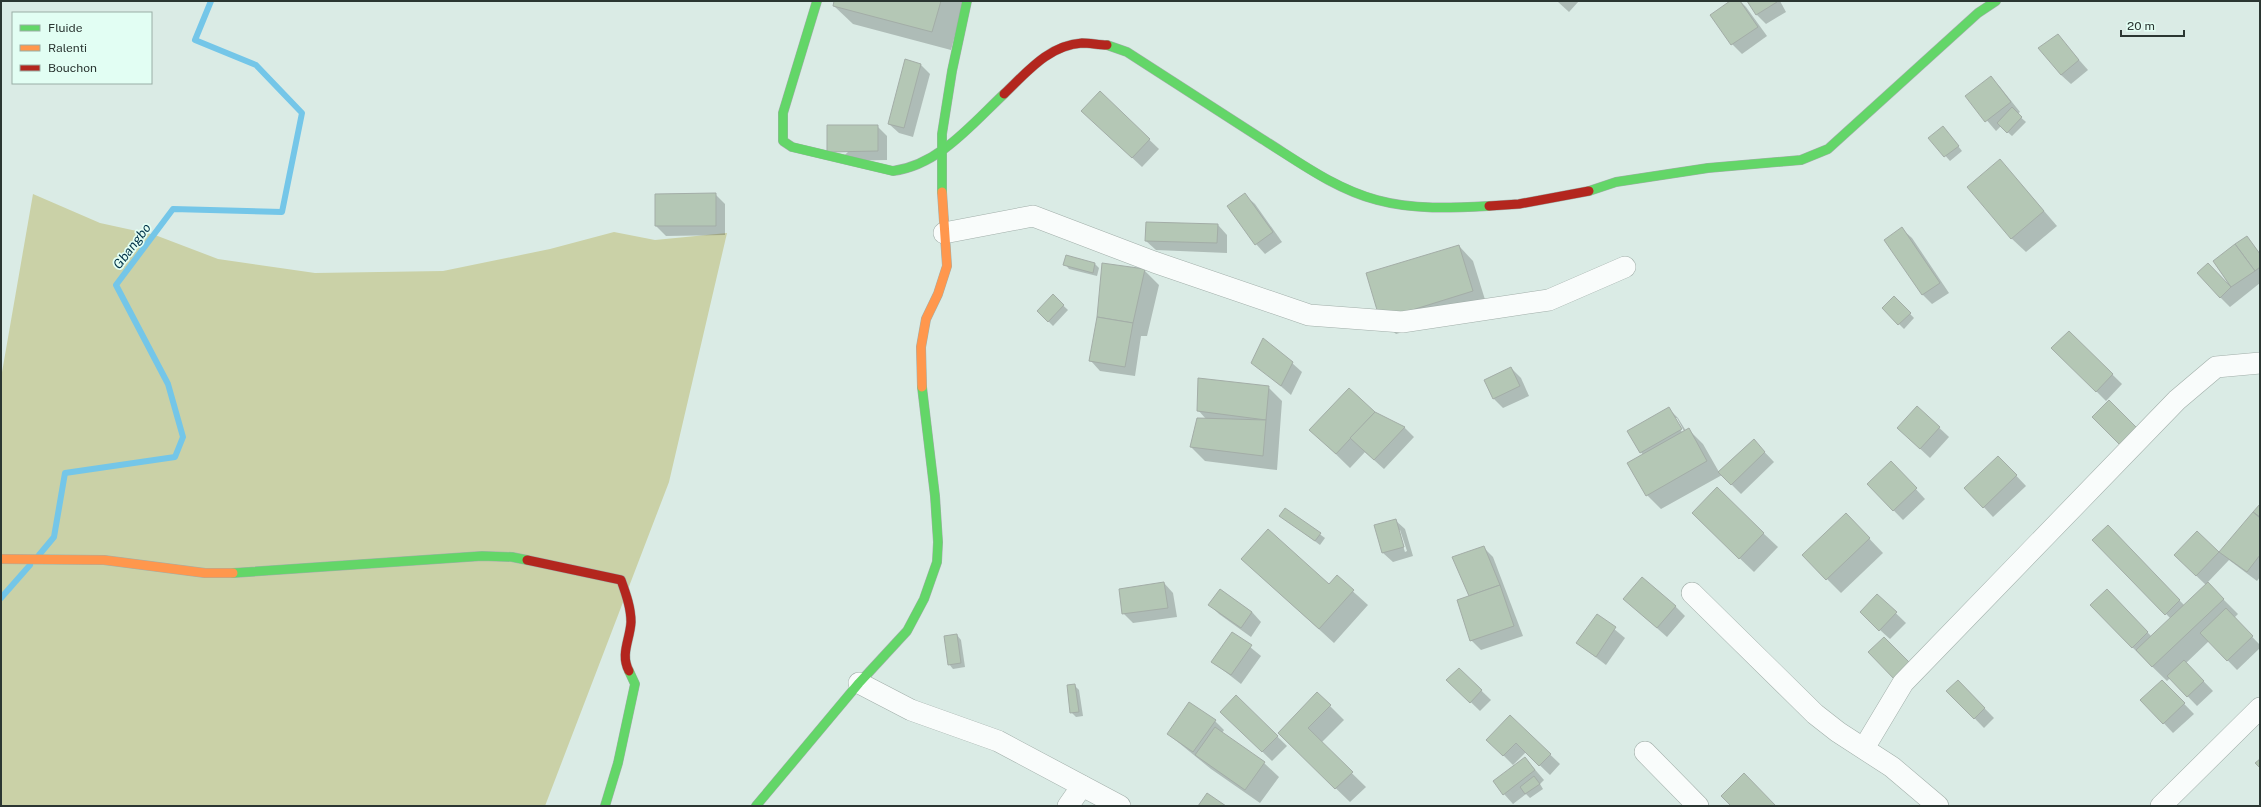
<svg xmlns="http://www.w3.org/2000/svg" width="2261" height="807" font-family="'Public Sans',sans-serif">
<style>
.green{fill:#cad1a7}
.shadow{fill:#0003;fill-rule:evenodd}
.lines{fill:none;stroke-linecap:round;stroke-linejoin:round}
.stream{stroke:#74c6e8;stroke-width:6}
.building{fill:#b4c7b5;stroke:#a3ada7}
.street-casing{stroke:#a1aea9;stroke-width:22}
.fast-casing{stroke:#a1aea9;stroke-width:10}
.slow-casing{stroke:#a1aea9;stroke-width:10}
.jam-casing{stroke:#a1aea9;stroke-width:10}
.street{stroke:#f9fcfb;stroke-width:21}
.fast{stroke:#63d668;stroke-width:9}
.slow{stroke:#ff974d;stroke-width:9}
.jam{stroke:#b3261e;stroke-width:9}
.labels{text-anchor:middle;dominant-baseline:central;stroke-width:3.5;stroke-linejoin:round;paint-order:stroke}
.water-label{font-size:13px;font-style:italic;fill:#003247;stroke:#e2fef3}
</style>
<rect width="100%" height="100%" fill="#daebe5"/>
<polygon class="green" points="33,194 100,223 155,235 218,259 315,273 443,271 550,249 614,232 655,240 727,233 669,482 545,806 1,806 1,378"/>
<g class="shadow">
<polygon points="835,1 964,1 951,50 853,24 834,6"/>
<polygon points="1557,1 1579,1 1569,12"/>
<polygon points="1732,1 1740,1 1746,7 1767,36 1742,54 1732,44 1712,15"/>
<polygon points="1748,1 1780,1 1786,12 1766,24 1757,15"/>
<polygon points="2057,35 2088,70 2071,84 2061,75"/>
<polygon points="921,65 930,74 913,137 899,133 889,124"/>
<polygon points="1991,78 2000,87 2020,112 2017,114 2026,122 2012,136 2001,126 1996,131 1966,96"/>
<polygon points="1100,93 1159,149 1142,167 1092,120"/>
<polygon points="877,126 887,136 887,160 838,161"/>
<polygon points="1947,132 1962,151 1950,161 1930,138"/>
<polygon points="2000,160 2057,226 2026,252 2011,238"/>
<polygon points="715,194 725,204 725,235 666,236 656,226"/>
<polygon points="1245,195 1255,204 1282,242 1265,254 1256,244"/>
<polygon points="1218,225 1227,235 1227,253 1156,250 1146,241"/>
<polygon points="1902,229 1912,238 1949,293 1932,304 1923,295"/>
<polygon points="2247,237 2260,254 2260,283 2230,307 2220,297 2208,264 2231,288 2214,261"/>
<polygon points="1459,246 1473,261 1487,306 1396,334 1381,319"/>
<polygon points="1065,264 1095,264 1099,268 1097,276 1069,269"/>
<polygon points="1144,270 1159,285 1147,336 1141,336 1135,376 1100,371 1091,361"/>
<polygon points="1053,296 1068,310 1053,326 1038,311"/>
<polygon points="1894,297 1914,318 1904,329 1883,308"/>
<polygon points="2069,332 2122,384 2106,401 2053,348"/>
<polygon points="1253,362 1292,363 1302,372 1291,395"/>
<polygon points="1511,368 1521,378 1529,396 1503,408 1494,399 1485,380"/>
<polygon points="1268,387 1282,401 1277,470 1205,461 1191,447 1206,419 1198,410"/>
<polygon points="1917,407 1949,437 1930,458 1898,428"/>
<path d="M1669,409L1678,418L1686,431L1688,429L1703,444L1719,472L1753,440L1774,462L1741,494L1722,475L1661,509L1647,495L1643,455L1641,452ZM1674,418H1677L1685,433L1683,434Z"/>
<polygon points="1375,413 1404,427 1414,437 1384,469 1365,452 1350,468 1311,430"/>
<polygon points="2008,467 2026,486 1993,517 1966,488"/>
<polygon points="1900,472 1925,499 1903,520 1868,484"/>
<polygon points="2260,505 2260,577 2257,581 2229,560 2207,583 2238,614 2234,618 2260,645 2260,648 2237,670 2209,641 2186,663 2213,691 2197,706 2170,678 2167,681 2132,647 2116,600 2152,637 2171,619 2094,540 2122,541 2185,606 2206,585 2185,565 2197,532 2219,553"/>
<polygon points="1285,509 1325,538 1320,545 1281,516"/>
<path d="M1395,520L1405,529L1413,556L1393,562L1383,553L1375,526ZM1398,530H1400L1407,551L1405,552Z"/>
<polygon points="1707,527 1763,533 1778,547 1754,572"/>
<polygon points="1860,529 1883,553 1841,593 1827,579"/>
<polygon points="1483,547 1493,557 1523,636 1481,650 1471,640 1470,596"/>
<polygon points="1242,559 1329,585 1337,577 1368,605 1334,643"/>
<polygon points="1164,583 1173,593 1177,617 1133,623 1123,613"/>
<polygon points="1220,590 1252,612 1261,622 1251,637 1219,614 1210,605"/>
<polygon points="1877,595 1906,623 1890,639 1870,621"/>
<polygon points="1624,599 1675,606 1685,616 1667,637"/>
<polygon points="1597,615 1625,638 1606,665 1577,643"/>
<polygon points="1233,633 1261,656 1241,684 1213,662"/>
<polygon points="957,635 961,640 965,667 953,669 949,664"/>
<polygon points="1459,669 1491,700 1480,711 1448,680"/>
<polygon points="1958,681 1994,718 1984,728 1948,691"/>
<polygon points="2162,681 2194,714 2173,733 2142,700"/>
<polygon points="1074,685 1079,690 1083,716 1076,717 1071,712"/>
<polygon points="1318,694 1344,720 1321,743 1366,787 1350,802 1293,747"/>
<polygon points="1236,696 1287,746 1272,761 1221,712"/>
<polygon points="1510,716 1560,764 1550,775 1526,752 1513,765 1488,740"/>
<polygon points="1215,721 1224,730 1222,733 1264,763 1279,777 1260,803 1211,769 1168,734"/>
<polygon points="1525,758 1544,780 1540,784 1543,789 1530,798 1526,794 1513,804 1504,794"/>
</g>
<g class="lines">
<g class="stream">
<polyline points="39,555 54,537 65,473 175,457 183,437 168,384 116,285 173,209 282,212 302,113 256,65 195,40 211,1"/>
<polyline points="1,598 30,565"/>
</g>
</g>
<g class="building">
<polygon points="834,1 941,1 932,32 833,6"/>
<polygon points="1730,1 1740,1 1758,27 1731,45 1710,15"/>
<polygon points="1747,1 1777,1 1777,2 1756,15"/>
<polygon points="2058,34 2079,60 2061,75 2038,48"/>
<polygon points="905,59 921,64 904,128 888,124"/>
<polygon points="1991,76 2011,102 1985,122 1965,96"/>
<polygon points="1100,91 1150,139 1132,158 1081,111"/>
<polygon points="2012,107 2022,117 2007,133 1997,123"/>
<polygon points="827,125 878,125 878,151 827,152"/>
<polygon points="1943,126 1959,146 1944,157 1928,138"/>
<polygon points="2000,159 2044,211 2011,239 1967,187"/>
<polygon points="716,193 716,226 655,226 655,194"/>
<polygon points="1245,193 1273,232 1255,245 1227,206"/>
<polygon points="1146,222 1218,224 1217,243 1145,241"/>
<polygon points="1902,227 1940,283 1922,295 1884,240"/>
<polygon points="2247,236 2260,254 2260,267 2255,271 2235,244"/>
<polygon points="2235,244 2255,271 2231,287 2213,261"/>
<polygon points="1459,245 1473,291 1380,320 1366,273"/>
<polygon points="1066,255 1095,263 1093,273 1063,265"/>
<polygon points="1102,263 1145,269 1133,323 1097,317"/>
<polygon points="2208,263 2231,287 2220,298 2197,273"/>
<polygon points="1053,294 1064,305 1048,322 1037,311"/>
<polygon points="1894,296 1911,313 1898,325 1882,308"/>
<polygon points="1097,317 1133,323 1125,367 1089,361"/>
<polygon points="2069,331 2113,374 2096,392 2051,348"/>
<polygon points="1263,338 1293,362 1281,386 1251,363"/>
<polygon points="1511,367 1520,386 1493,399 1484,380"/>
<polygon points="1198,378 1269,386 1266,420 1197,411"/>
<polygon points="1349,388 1375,412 1336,454 1309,430"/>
<polygon points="2109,400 2141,432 2124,449 2092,417"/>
<polygon points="1917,406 1940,427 1920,449 1897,428"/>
<polygon points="1669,407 1682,429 1640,453 1627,431"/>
<polygon points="1375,412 1405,427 1374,460 1350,438"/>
<polygon points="1197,418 1266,420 1263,456 1190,447"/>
<polygon points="1689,428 1707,461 1646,496 1627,463"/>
<polygon points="1754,439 1765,452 1731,485 1718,472"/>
<polygon points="1998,456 2017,475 1983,508 1964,488"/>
<polygon points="1891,461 1917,488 1893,511 1867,484"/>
<polygon points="1717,487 1764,533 1739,559 1692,513"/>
<polygon points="2260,504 2260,517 2253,512"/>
<polygon points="1285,508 1321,533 1315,541 1279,516"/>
<polygon points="2253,512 2260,518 2260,555 2247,572 2219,552"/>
<polygon points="1846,513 1870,538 1826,580 1802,555"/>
<polygon points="1396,519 1404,547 1382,553 1374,525"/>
<polygon points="2108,525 2180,600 2165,615 2092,540"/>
<polygon points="1268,529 1329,584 1337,575 1354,590 1319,629 1241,559"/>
<polygon points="2197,531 2219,552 2196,576 2174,555"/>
<polygon points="1484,546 1500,585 1469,596 1452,557"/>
<polygon points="1642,577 1676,606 1657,628 1623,599"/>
<polygon points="1164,582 1168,608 1122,614 1119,589"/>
<polygon points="2208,582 2224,599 2152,667 2136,650"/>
<polygon points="1500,585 1514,626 1470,641 1457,600"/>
<polygon points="1220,589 1252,612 1241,628 1208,605"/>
<polygon points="2107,589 2148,632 2132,648 2090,605"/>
<polygon points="1877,594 1897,612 1879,631 1860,612"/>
<polygon points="2226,608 2253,636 2227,661 2200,633"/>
<polygon points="1597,614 1616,627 1596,657 1576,643"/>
<polygon points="1232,632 1252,645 1231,675 1211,662"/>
<polygon points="957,634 961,663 948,665 944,636"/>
<polygon points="1884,637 1913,666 1896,681 1868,652"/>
<polygon points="2184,660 2204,681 2187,697 2167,676"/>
<polygon points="1459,668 1482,690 1470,703 1446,680"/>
<polygon points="1958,680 1985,708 1974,719 1946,691"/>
<polygon points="2162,680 2185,703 2163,724 2140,700"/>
<polygon points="1075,684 1079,712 1070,713 1067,685"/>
<polygon points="1317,692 1331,705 1308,728 1353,772 1335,789 1278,733"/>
<polygon points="1236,695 1278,736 1262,752 1220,712"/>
<polygon points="1189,702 1216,720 1193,752 1167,734"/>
<polygon points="1510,715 1551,754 1539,766 1516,743 1503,756 1486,740"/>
<polygon points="1215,727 1265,762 1245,790 1195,755"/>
<polygon points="1525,757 1535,770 1503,795 1493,781"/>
<polygon points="2260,759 2260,768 2255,763"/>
<polygon points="1744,773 1776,806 1731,806 1721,796"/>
<polygon points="1534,776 1540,784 1525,794 1520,787"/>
<polygon points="1207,793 1226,806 1198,806"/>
</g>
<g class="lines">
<defs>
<g id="street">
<polyline points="944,233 1033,216 1154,262 1309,315 1402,322 1549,300 1625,267"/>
<polyline points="1692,593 1815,714 1838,732 1892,767 1938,806"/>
<polyline points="859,683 911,710 998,741 1120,806"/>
<polyline points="1864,748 1903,683 2177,400 2216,367 2260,363"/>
<polyline points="1645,752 1698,806"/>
<polyline points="1068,806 1082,786"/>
<polyline points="2161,806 2260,708"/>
</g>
<g id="fast">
<path d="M817,1L783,113V141L792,147L893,171C939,165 972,124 1004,94"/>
<path d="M1107,45L1127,52C1172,81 1217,110 1262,139C1299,162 1335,189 1377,200C1414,210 1451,208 1489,206"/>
<polyline points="1589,191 1616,182 1708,168 1801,160 1828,149 1978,13 1996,1"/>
<polyline points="942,192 942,134 952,71 967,1"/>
<polyline points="233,573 482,556 512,557 527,560"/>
<polyline points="605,806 618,763 635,684 629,671"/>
<polyline points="756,806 859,683 907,631 924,599 937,562 938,542 935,496 922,387"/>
</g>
<g id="slow">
<polyline points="922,387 921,347 926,319 938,294 947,266 942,192"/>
<polyline points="1,559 104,560 205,573 233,573"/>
</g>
<g id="jam">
<path d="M1004,94C1027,72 1049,45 1082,43C1090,43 1099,45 1107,45"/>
<polyline points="1489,206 1519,204 1589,191"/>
<path d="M527,560L621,580C626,594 631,608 631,622C630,640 620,654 629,671"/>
</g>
</defs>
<use href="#street" class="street-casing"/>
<use href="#fast" class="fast-casing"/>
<use href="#slow" class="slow-casing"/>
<use href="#jam" class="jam-casing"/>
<use href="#street" class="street"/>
<use href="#fast" class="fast"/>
<use href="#slow" class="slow"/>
<use href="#jam" class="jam"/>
</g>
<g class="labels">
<g class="water-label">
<text transform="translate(132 246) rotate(-53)">Gbangbo</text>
</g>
</g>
<rect width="2261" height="807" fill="none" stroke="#2b3632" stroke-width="4"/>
<rect x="12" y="12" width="140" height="72" fill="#e2fef3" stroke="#99aea6"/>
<rect x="20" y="25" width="20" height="6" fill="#63d668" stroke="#99aea6"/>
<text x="48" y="32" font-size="12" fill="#2b3632">Fluide</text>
<rect x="20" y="45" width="20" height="6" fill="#ff974d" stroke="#99aea6"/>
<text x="48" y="52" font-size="12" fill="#2b3632">Ralenti</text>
<rect x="20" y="65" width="20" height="6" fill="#b3261e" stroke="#99aea6"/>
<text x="48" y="72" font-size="12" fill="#2b3632">Bouchon</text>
<path d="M2121 30v6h63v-6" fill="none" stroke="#2b3632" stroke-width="2"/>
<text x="2127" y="30" font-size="12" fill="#2b3632" stroke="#e2fef3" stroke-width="3" paint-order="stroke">20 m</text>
</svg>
